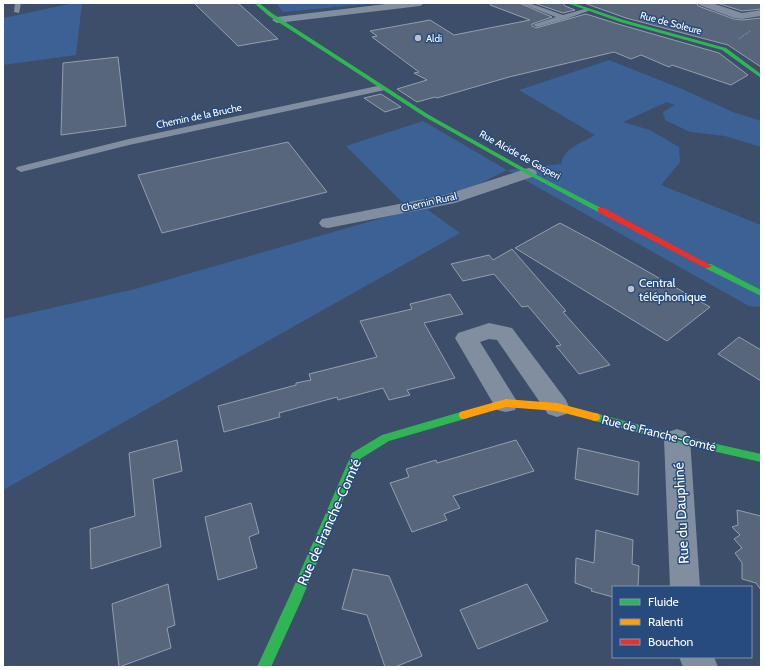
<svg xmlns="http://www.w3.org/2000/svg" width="764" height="670" font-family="Cabin,sans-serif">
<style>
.green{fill:#3c6194}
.building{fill:#57667b;stroke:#949faf}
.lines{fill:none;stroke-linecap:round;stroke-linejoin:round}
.path{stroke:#818ea0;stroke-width:1.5;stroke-dasharray:1 1.5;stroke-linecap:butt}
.lane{fill:#818ea0;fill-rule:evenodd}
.street{fill:#818ea0;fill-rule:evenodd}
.fast{fill:#30b455;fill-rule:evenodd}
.slow{fill:#ff9f0a;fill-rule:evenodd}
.jam{fill:#e5322d;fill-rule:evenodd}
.poi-dot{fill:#bbc1ca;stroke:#284b7d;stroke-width:1.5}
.labels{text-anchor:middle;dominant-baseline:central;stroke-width:3;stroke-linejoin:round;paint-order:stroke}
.far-street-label{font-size:10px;fill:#fff;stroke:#284b7d}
.far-poi-label{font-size:10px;fill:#fff;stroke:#284b7d;text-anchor:start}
.poi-label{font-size:12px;fill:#fff;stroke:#284b7d;text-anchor:start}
.street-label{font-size:12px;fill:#fff;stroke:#284b7d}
.near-street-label{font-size:14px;fill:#fff;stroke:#284b7d}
</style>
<rect width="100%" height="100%" fill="#3c4e69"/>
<g class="green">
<polygon points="74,3 82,3 76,55 3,65 3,18"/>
<polygon points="276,3 380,3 283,12"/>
<path d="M609,60L682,89L733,112L761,121V147L725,136L690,132L665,120L663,112L675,105L667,102L623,122L650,130L679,147L680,162L661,185L761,225V307L749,306L507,170L428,210L460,233L3,490V319L135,289L410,210L346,146L423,121L507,170L561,164C565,146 581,144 595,135L519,90Z"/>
</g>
<g class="building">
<polygon points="194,3 238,3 278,39 238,46"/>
<polygon points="491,3 519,3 552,17 532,24 532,26 536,28 586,14 618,24 719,53 748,75 731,85 672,65 669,67 641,55 631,59 614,52 509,77 437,98 435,97 417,102 397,89 427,80 414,73 419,72 372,37 377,36 370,31 430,20 454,35 530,20 490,5"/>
<polygon points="534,3 563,3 565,6 575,10 563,13"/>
<polygon points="584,3 697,3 698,6 734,19 742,20 761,18 761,67 728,45 626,18"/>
<polygon points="717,3 761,3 761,9 742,11"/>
<polygon points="118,57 126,126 61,135 63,63"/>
<polygon points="381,94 401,107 385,112 364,98"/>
<polygon points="288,142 327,192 162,233 138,175"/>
<polygon points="560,223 599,244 710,307 667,341 515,248"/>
<polygon points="512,249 566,311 563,312 610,365 579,374 556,346 561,345 528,306 522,307 494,274 463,281 451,264 489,255 493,260"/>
<polygon points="450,294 463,314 424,323 455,378 407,390 410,395 389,400 383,388 338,400 337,397 279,413 280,417 224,432 218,406 296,385 296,383 311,380 309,374 377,357 360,321 412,309 410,304"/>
<polygon points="739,337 761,350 761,381 718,354"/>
<polygon points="177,440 182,471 153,479 161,547 91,569 90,529 135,516 129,453"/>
<polygon points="516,440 534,471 453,496 460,508 444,514 447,520 412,532 390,483 409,477 406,469 436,460 437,463"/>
<polygon points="578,448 639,462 638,495 575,479"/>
<polygon points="251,503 259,533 249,537 257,568 218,580 205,517"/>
<polygon points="737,510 761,516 761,590 756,583 742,579 742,563 735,553 742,548 734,539 740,535 732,527 738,525"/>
<polygon points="596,530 633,540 632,564 639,566 638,587 613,587 613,597 591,591 592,589 575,583 576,558 594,563"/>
<polygon points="353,569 389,576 422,656 395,667 385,667 367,615 342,609"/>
<polygon points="168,584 175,625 167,628 171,648 119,667 112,604"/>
<polygon points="527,584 548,621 478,649 460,610"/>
</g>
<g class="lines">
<polyline class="path" points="739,39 750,31"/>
<g class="lane">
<polygon points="15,3 21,3 19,13 14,12"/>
<polygon points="520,3 529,3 563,15 588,8 591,10 566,19 537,27 533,25 535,24 556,17"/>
<polygon points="382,85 386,88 385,90 129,145 21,172 16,169 17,167 129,139"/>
</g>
<g class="street">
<polygon points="394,3 425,3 420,6 277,23 272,20 277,17"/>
<polygon points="698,3 712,3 742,13 761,10 761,16 742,19 734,18 699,5"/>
<polygon points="529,168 535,170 537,173 535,176 455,203 328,228 322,227 319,223 322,219 328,218 445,195"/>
<polygon points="489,323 512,328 566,400 569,407 566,414 557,417 548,414 497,340 489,339 480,342 518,403 515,410 506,412 497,410 455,338 458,333"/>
<polygon points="677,429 686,432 690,439 700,587 670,587 664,439 668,432"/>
<polygon points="679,657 714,657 718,667 683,667"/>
</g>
<g class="fast">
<polygon points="254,3 259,3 273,14 429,115 531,172 605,210 601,212 598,212 527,174 425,117 269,16"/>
<polygon points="567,3 573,3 624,20 726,48 761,74 761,78 722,50 620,22"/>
<polygon points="705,264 711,264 761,290 761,296 705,268 704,266"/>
<polygon points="464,411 468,412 469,415 468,418 389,441 360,459 301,601 271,667 257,667 291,593 352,453 382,435"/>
<polygon points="595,413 677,435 761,454 761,462 677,443 591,420 590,417 591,414"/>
</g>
<polygon class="slow" points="506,399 557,403 595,413 599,414 600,417 599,420 595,421 557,411 506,407 464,419 460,418 459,415 460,412"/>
<polygon class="jam" points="598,208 604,208 712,266 708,268 705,268 598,212"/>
</g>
<g class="poi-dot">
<circle cx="418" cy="38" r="4"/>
<circle cx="631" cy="289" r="4"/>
</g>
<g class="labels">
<g class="far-street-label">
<text transform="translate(671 23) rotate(15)">Rue de Soleure</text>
<text transform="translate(199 116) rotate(-12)">Chemin de la Bruche</text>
<text transform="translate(520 155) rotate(29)">Rue Alcide de Gasperi</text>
<text transform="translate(429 202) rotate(-13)">Chemin Rural</text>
</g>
<g class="far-poi-label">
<text x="426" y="38">Aldi</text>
</g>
<g class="poi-label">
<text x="639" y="282">Central<tspan x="639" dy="14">téléphonique</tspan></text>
</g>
<g class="street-label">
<text transform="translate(659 433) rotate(14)">Rue de Franche-Comté</text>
</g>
<g class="near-street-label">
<text transform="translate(681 513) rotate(-93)">Rue du Dauphiné</text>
<text transform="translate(329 522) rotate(-66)">Rue de Franche-Comté</text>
</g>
</g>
<rect width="764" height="670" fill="none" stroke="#ffffff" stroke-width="8"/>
<rect x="612" y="586" width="140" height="72" fill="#284b7d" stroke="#7e93b1"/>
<rect x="620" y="599" width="20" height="6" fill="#30b455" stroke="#7e93b1"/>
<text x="648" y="606" font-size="12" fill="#ffffff">Fluide</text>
<rect x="620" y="619" width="20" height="6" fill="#ff9f0a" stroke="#7e93b1"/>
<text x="648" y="626" font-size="12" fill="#ffffff">Ralenti</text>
<rect x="620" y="639" width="20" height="6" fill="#e5322d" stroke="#7e93b1"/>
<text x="648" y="646" font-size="12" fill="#ffffff">Bouchon</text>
</svg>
